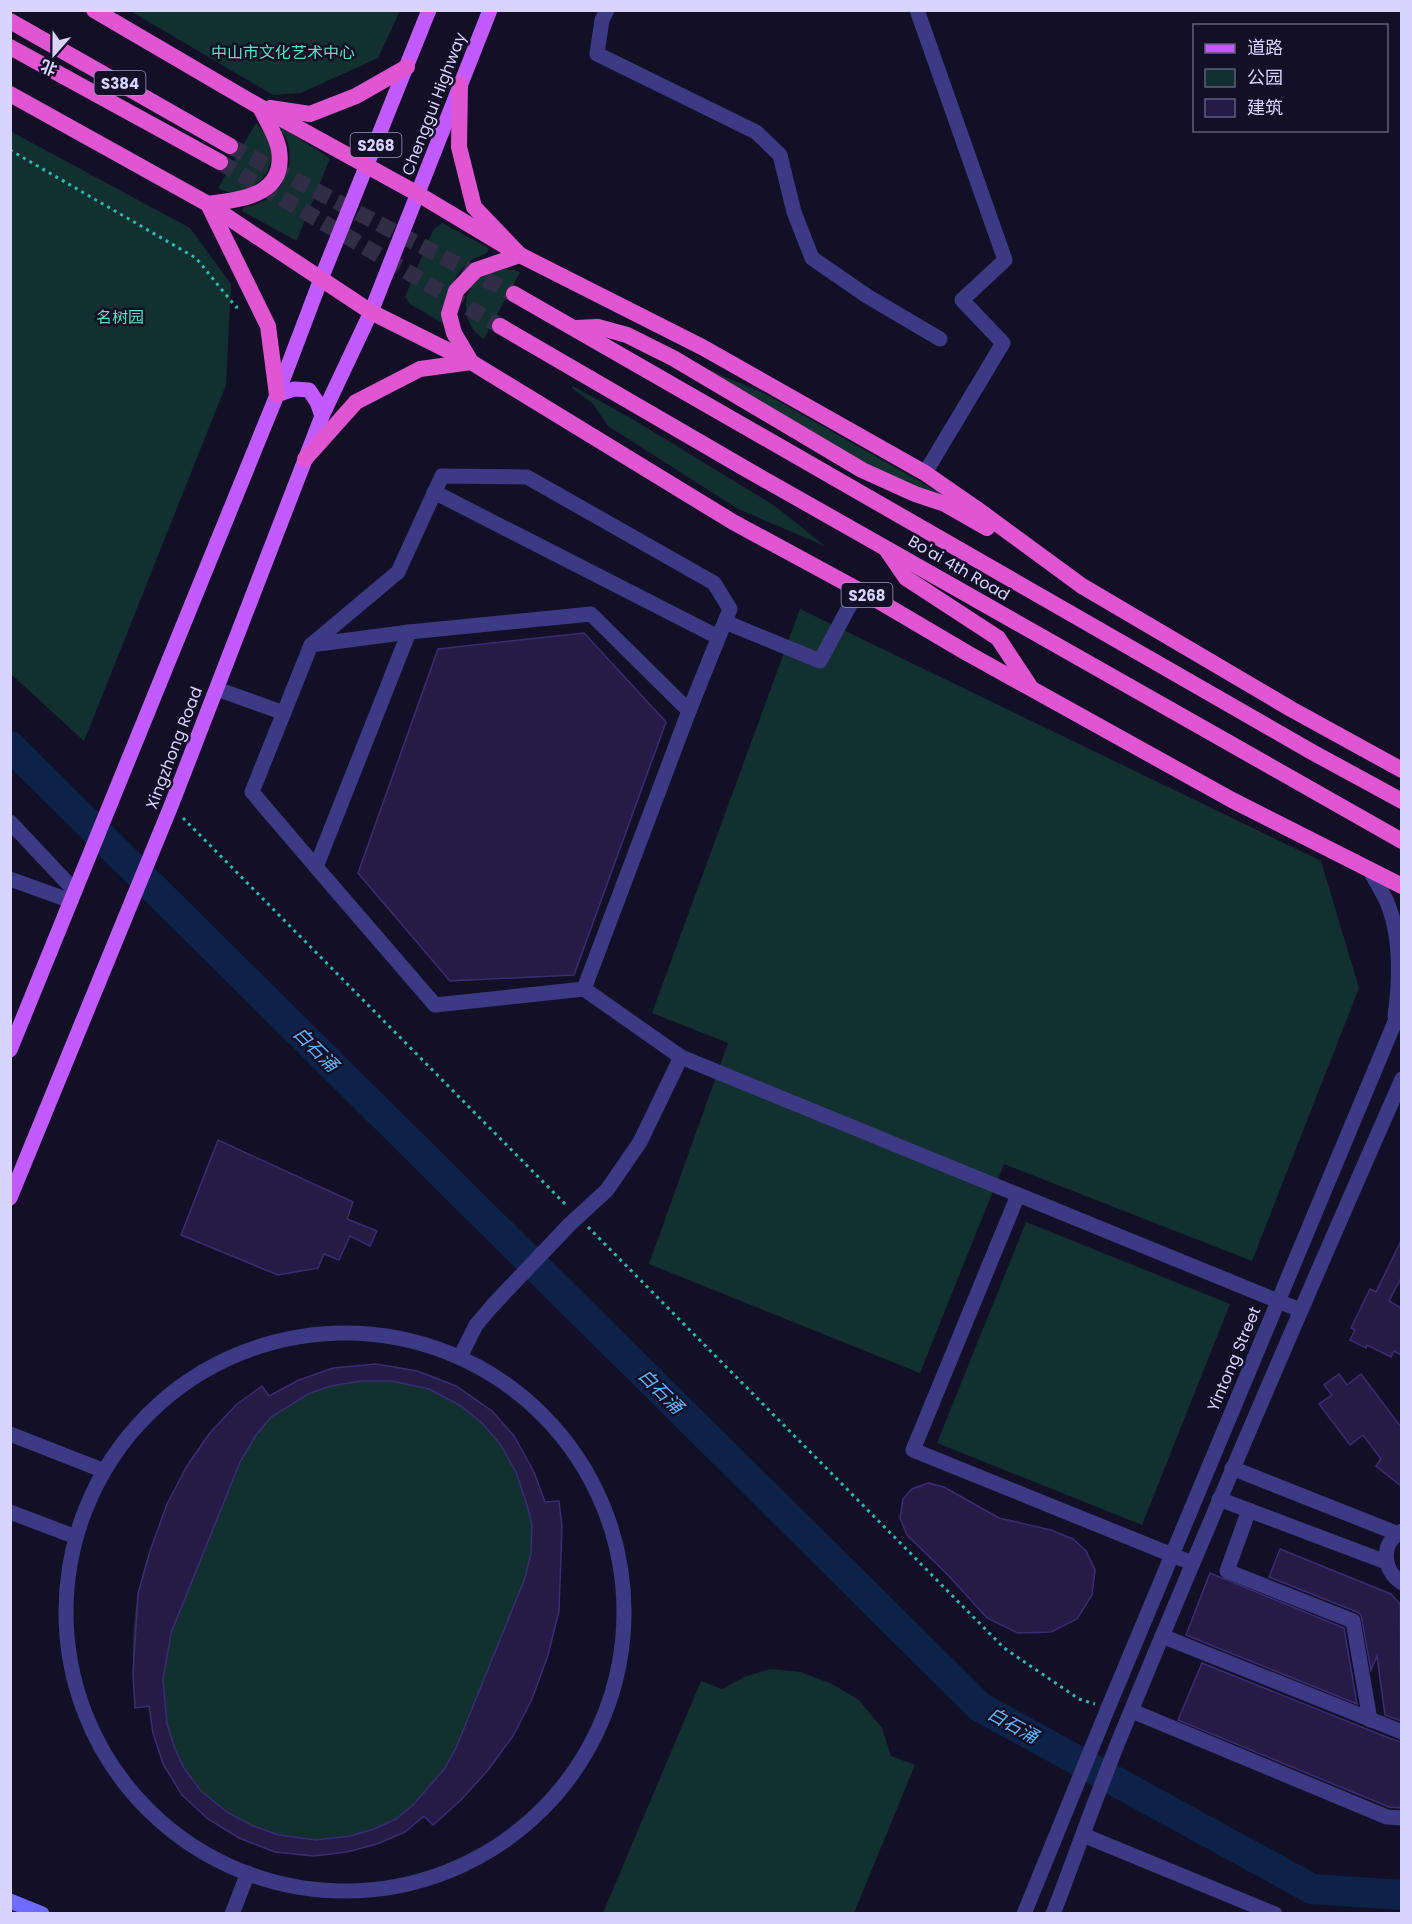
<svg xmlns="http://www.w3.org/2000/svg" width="1412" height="1924" font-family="Poppins,'Noto Sans SC',sans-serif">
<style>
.green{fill:#12302f}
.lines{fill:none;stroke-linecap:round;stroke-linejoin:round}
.river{stroke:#0c2248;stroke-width:30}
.building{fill:#241b47;stroke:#3b2d73;stroke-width:1.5;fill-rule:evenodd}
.trunk-tunnel{stroke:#312d47;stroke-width:16;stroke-dasharray:16 8;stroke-linecap:butt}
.path{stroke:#2fb8b0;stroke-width:3;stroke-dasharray:3 4.5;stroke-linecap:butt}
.minor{stroke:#3d3a85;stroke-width:15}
.tertiary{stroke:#3d3a85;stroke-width:15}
.secondary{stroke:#6f6bff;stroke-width:15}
.primary{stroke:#c25bff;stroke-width:15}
.trunk{stroke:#e055d1;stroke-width:16}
.labels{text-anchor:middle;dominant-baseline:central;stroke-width:5;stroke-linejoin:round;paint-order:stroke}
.shield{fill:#130f26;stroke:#9e99be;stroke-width:1.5}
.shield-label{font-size:15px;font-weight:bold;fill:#d9d4ff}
.park-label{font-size:16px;fill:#5fe0c0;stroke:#130f26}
.street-label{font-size:16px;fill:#d9d4ff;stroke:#130f26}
.water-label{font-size:18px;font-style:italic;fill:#62b6ff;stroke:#130f26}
</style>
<rect width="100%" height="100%" fill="#130f26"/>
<g class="green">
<polygon points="130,11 400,11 378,58 301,93 273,95"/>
<path d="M256,123C260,127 264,132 267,138C278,159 267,183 244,190C233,193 229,194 218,188Z"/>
<path d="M279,126L330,158L297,240L293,239L242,211L244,207C272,205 294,177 289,148C288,140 283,133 279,126Z"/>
<polygon points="10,131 190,228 231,284 226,385 84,741 11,674"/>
<path d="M442,223L489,248L487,253C448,266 451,293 449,327L410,304L405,297L433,230Z"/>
<path d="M501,269L514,270L520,272L484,339C464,328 460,298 475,281C481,273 492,272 501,269Z"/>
<polygon points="688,361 766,394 958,503 888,477"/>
<polygon points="573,386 634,420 775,506 825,546 738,509 608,426 593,404 572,388"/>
<polygon points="800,609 1321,861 1359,988 1252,1261 1004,1164 920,1373 649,1264 728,1043 652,1013"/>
<polygon points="1026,1222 1230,1304 1142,1525 937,1443"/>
<path d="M376,1364C390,1366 405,1367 418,1371C487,1390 522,1437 545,1502L559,1501L562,1527L559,1611L548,1655L513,1736L488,1770L461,1800L433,1825L424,1817L405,1832L377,1844L347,1852L314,1856L239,1838L208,1819L182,1795L163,1764L153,1733L149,1707L135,1708C132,1671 131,1631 138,1594C149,1534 191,1446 236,1405C244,1398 254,1392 262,1386L270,1396L299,1380L333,1368Z"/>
<polygon points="770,1669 801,1672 832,1684 859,1700 882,1728 891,1756 915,1765 854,1913 603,1913 701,1681 722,1689 744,1677"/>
</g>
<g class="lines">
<polyline class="river" points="10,746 980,1707 1312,1889 1402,1895"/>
</g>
<g class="building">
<polygon points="584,633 666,722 574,975 450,981 358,873 438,649"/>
<polygon points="218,1140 353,1202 347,1219 377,1231 370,1246 350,1236 339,1260 324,1254 318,1268 278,1275 181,1235"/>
<polygon points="1401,1241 1401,1278 1389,1301 1401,1308 1401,1355 1394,1351 1391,1357 1367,1345 1366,1348 1350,1340 1355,1330 1351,1328 1370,1289 1376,1292"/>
<path d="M376,1364L417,1371L456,1386L492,1411L514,1436L534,1472L545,1502L559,1501L562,1527L559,1611L548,1655L532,1699L513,1736L488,1770L461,1800L433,1825L424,1816L405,1832L377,1844L347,1852L314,1856L275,1852L239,1838L208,1819L182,1795L163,1764L153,1733L149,1706L135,1708L133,1674L138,1594L150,1551L167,1504L187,1466L209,1434L236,1405L262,1386L269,1396L299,1380L333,1368ZM361,1381H392L429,1389L461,1406L483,1424L500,1444L516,1472L527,1505L532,1524L531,1553L525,1578L456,1748L445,1768L414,1804L396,1819L374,1829L350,1836L316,1840L279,1835L253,1826L227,1812L201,1791L184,1768L175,1749L167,1724L163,1680L171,1633L240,1462L256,1435L271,1417L310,1393L331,1386Z"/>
<polygon points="1339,1374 1347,1385 1361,1374 1401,1427 1401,1486 1376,1466 1381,1459 1363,1435 1350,1445 1319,1404 1332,1395 1324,1385"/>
<polygon points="928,1483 944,1487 999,1518 1051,1530 1073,1539 1086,1551 1095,1570 1092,1595 1077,1619 1051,1632 1018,1633 987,1618 948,1575 907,1535 900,1518 903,1499 912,1489"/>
<polygon points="1280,1549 1391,1594 1400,1604 1401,1721 1385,1715 1377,1656 1371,1670 1361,1615 1357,1612 1269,1577"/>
<polygon points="1210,1573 1344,1628 1357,1704 1186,1635"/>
<polygon points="1202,1663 1389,1738 1401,1742 1401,1804 1400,1808 1389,1807 1178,1720"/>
</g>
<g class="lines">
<g class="trunk-tunnel">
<polyline points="230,146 514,294"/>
<polyline points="220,162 500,326"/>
</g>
<g class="path">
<polyline points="10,150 196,258 236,307 239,307"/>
<polyline points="183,818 567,1206"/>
<polyline points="588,1227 1004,1648 1079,1699 1095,1704"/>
</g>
<g class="minor">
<polyline points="607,10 602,20 597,54 756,132 780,155 794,212 812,258 867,296 940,339"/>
<polyline points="917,10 1005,260 962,300 1003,343 925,473"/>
<polyline points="434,492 718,637"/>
<polyline points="725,622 820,661 858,590"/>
<polyline points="311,645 409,632"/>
<polyline points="217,689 284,713"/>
<polyline points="10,822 75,891"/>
<polyline points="316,867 252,792 311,645 398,572 442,476 527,477 714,583 730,609 689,711"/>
<polyline points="10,879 71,901"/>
<polyline points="584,989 689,711 591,614 409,632 316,867 435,1005 584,989 681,1057"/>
<polyline points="1018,1195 913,1450 1192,1563"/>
<circle cx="345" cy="1612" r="279"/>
<polyline points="461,1355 476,1325 493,1305 570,1224 607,1190 640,1142 681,1057 1300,1310"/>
<polyline points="10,1434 102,1470"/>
<polyline points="1232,1468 1396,1533"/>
<polyline points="1219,1499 1386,1562"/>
<polyline points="1249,1510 1227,1571 1353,1621 1370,1720"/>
<polyline points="10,1512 76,1537"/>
<path d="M1402,1531C1380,1543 1382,1570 1402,1583"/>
<polyline points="1162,1636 1402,1732"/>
<polyline points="1132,1711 1387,1817 1402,1818"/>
<polyline points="1083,1835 1275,1914"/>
<polyline points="232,1914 248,1873"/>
</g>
<g class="tertiary">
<path d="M1369,869C1375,880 1382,891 1387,902C1401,936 1400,980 1395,1016"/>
<polyline points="1024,1914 1108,1708 1402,1005"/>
<path d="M1053,1914C1076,1854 1097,1794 1121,1735C1212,1515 1306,1297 1402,1079"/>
</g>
<polyline class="secondary" points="10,1901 42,1914"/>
<g class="primary">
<polyline points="277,395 294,389 309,390 317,402 322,416"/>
<polyline points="10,1050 277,395 321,279 429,10"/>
<polyline points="10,1198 171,806 322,416 371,312 490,10"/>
</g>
<g class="trunk">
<polyline points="94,10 260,107 418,194 520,255 702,347 925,473 977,509 1082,586 1291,709 1402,770"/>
<polyline points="10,21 230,146"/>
<polyline points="10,47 220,162"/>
<polyline points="10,94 208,204 371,312 471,362 733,522 877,600 967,653 1232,800 1402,886"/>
<polyline points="270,108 310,114 356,96 407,67"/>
<polyline points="208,204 268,326 277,395"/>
<path d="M208,204C241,199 286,196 279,150C277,136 266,120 260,107"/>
<polyline points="514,294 1312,752 1402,801"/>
<polyline points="500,326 746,469 1402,841"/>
<polyline points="575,328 598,327 627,335 673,358 862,470 915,494 945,504 987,528"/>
<polyline points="305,459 356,402 420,369 471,362 454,333 449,314 456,291 476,270 520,255 474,207 459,147 460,84"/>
<polyline points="886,549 906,578 998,638 1029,685"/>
</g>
</g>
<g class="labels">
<g class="shield">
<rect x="94.5" y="71" width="51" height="24" rx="4.5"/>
<rect x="350.5" y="133" width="51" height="24" rx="4.5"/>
<rect x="841.5" y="583" width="51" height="24" rx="4.5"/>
</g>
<g class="shield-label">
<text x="120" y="83">S384</text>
<text x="376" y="145">S268</text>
<text x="867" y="595">S268</text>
</g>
<g class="park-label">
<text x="283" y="52">中山市文化艺术中心</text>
<text x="120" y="317">名树园</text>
</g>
<g class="street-label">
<text transform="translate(434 104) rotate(-69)">Chenggui Highway</text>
<text transform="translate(959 568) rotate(30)">Bo'ai 4th Road</text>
<text transform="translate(174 748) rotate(-69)">Xingzhong Road</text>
<text transform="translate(1234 1359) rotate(-67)">Yintong Street</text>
</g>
<g class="water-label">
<text transform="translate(316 1049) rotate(45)">白石涌</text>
<text transform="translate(661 1391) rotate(45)">白石涌</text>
<text transform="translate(1013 1725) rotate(29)">白石涌</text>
</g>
</g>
<rect width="1412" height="1924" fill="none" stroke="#d9d4ff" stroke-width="24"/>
<rect x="1193" y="24" width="195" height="108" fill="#130f26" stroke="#625e7d" stroke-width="1.5"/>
<rect x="1205" y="44" width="30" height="9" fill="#c25bff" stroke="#625e7d" stroke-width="1.5"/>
<text x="1247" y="54" font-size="18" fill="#d9d4ff">道路</text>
<rect x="1205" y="69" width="30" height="18" fill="#12302f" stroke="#625e7d" stroke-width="1.5"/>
<text x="1247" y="84" font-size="18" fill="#d9d4ff">公园</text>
<rect x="1205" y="99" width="30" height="18" fill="#241b47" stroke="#625e7d" stroke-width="1.5"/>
<text x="1247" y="114" font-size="18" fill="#d9d4ff">建筑</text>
<g transform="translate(54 54) rotate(201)" stroke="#130f26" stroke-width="4.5" paint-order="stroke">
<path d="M0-4.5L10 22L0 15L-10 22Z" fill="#d9d4ff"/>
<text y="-9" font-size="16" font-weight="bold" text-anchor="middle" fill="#d9d4ff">北</text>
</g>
</svg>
